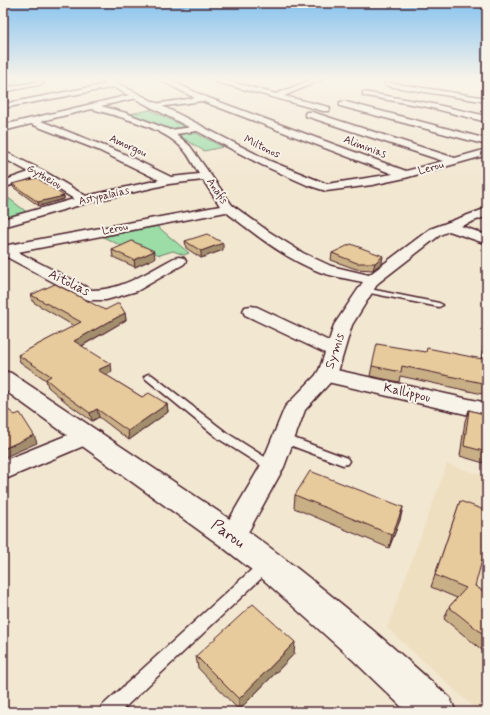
<svg xmlns="http://www.w3.org/2000/svg" width="490" height="715" font-family="Mynerve,sans-serif">
<style>
.built{fill:#efdfc1}
.green{fill:#9bdca7;stroke:#727e69}
.lines{fill:none;stroke-linecap:round;stroke-linejoin:round}
.service-casing{stroke:#4a1f2b;stroke-width:3}
.minor-casing{stroke:#4a1f2b;stroke-width:3}
.tertiary-casing{stroke:#4a1f2b;stroke-width:3}
.service{fill:#f7f3e8;fill-rule:evenodd}
.minor{fill:#f7f3e8;fill-rule:evenodd}
.tertiary{fill:#f7f3e8;fill-rule:evenodd}
.wall{fill:#c8af86;stroke:#4a1f2b}
.shaded-wall{fill:#a28e6d;stroke:#4a1f2b}
.building{fill:#e8cb9c;stroke:#4a1f2b}
.labels{text-anchor:middle;dominant-baseline:central;stroke-width:4;stroke-linejoin:round;paint-order:stroke}
.far-street-label{font-size:11px;fill:#4a1f2b;stroke:#f7f3e8}
.street-label{font-size:13px;fill:#4a1f2b;stroke:#f7f3e8}
.near-street-label{font-size:16px;fill:#4a1f2b;stroke:#f7f3e8}
</style>
<rect width="100%" height="100%" fill="#f2e7d1"/>
<filter id="ink" filterUnits="userSpaceOnUse"><feTurbulence type="fractalNoise" baseFrequency=".025" numOctaves="2"/><feDisplacementMap in="SourceGraphic" scale="8" xChannelSelector="R" yChannelSelector="G"/><feConvolveMatrix kernelMatrix="1 2 1 2 8 2 1 2 1" color-interpolation-filters="sRGB"/></filter>
<g filter="url(#ink)">
<polygon class="built" points="447,464 487,477 487,712 479,712 387,628"/>
<g class="green">
<polygon points="3,79 31,79 36,83 3,89"/>
<polygon points="150,110 183,126 183,127 168,129 129,114"/>
<polygon points="192,132 195,133 223,147 204,151 180,136 183,133"/>
<polygon points="3,194 28,213 3,220"/>
<polygon points="157,226 189,253 184,255 173,251 160,255 134,246 126,248 103,237"/>
</g>
<g class="lines">
<defs>
<g id="service">
<polygon points="362,288 365,288 439,303 443,305 439,307 365,292 361,290"/>
<polygon points="149,374 152,375 227,433 276,464 278,467 276,470 272,471 268,470 219,439 146,379 144,377 146,375"/>
<polygon points="283,434 347,458 349,461 347,464 343,465 279,441 278,438 279,435"/>
<polygon points="265,560 270,562 272,566 270,570 120,712 100,712 102,706 260,562"/>
</g>
<g id="minor">
<path d="M158,79H167L206,97L406,171L443,161L306,116L305,114L306,112H312L455,158L487,149V155L405,178L372,185L326,191L307,185L262,165L197,131L176,134L190,146L232,205L268,231L303,253L331,266L369,275L430,229L487,208V216L461,226L487,235V244L449,231L440,235L378,283L352,325L337,375L305,410L284,467L241,545L232,548L223,545L219,537L261,465L285,407L318,373L325,353L245,315L243,311L245,307L251,306L257,307L329,341L334,325L363,282C349,279 334,277 320,272C285,259 255,234 226,212L18,252L92,290C123,290 147,272 174,258L179,257L184,258L186,261L184,264L137,291L106,300H89L83,298L3,255V246L220,206L203,180L169,184L87,203L3,227V219L74,199L37,176L3,188V181L29,172L3,158V151L42,170L86,196L159,180L98,150L31,124L3,131V125L134,94L138,96L137,98L101,106L126,113L170,130L201,126L270,161L327,184L393,174L202,101L151,108V104H154L195,98ZM92,109C120,117 164,127 184,150C190,157 194,166 199,174L171,177L122,153L41,121Z"/>
<polygon points="212,79 221,79 276,94 313,79 323,79 284,96 329,107 330,109 329,111 323,111 213,81"/>
<polygon points="41,81 43,82 43,84 3,92 3,88"/>
<polygon points="385,82 487,98 487,102 388,86 384,84"/>
<polygon points="112,83 115,83 115,87 3,108 3,104"/>
<polygon points="363,92 428,103 487,116 487,122 428,107 366,96 363,96"/>
<polygon points="340,102 346,102 487,139 487,145 340,106"/>
<polygon points="85,428 93,430 96,436 93,442 3,480 3,461"/>
</g>
<g id="tertiary">
<polygon points="98,79 109,79 202,126 203,128 202,130 194,130"/>
<polygon points="327,368 487,403 487,419 319,380 316,375 319,370"/>
<path d="M3,371L11,373L243,528C316,580 383,638 450,698L456,712H407L353,660L257,574L221,546L3,389Z"/>
</g>
</defs>
<use href="#service" class="service-casing"/>
<use href="#minor" class="minor-casing"/>
<use href="#tertiary" class="tertiary-casing"/>
<use href="#service" class="service"/>
<use href="#minor" class="minor"/>
<use href="#tertiary" class="tertiary"/>
</g>
<g class="wall">
<polygon points="12,184 64,196 64,199 39,206 13,187"/>
<polygon points="185,241 223,250 201,258 186,248"/>
<polygon points="112,250 155,258 135,267 113,257"/>
<polygon points="332,253 382,263 373,270 356,269 331,260"/>
<polygon points="31,295 105,310 125,313 126,320 82,346 112,372 106,375 142,397 167,404 168,412 129,440 99,417 92,421 67,403 48,387 46,380 20,362 18,355 74,326 33,302"/>
<polygon points="487,333 487,395 400,376 399,382 370,376 372,366 426,352 481,359 484,342"/>
<polygon points="469,410 487,415 487,464 460,456 465,421"/>
<polygon points="295,495 403,507 400,520 389,548 294,508"/>
<polygon points="460,501 475,586 487,594 487,654 444,619 449,607 457,598 431,587"/>
<polygon points="294,654 239,710 198,668 196,656"/>
</g>
<g class="shaded-wall">
<polygon points="64,196 64,199 39,206 38,202"/>
<polygon points="223,243 223,250 201,258 201,251"/>
<polygon points="154,251 155,258 135,267 134,260"/>
<polygon points="383,256 382,263 373,270 375,263"/>
<polygon points="125,313 126,320 76,349 74,341"/>
<polygon points="111,364 112,372 100,378 98,370"/>
<polygon points="167,404 168,412 129,440 128,431"/>
<polygon points="97,409 99,417 92,421 90,413"/>
<polygon points="34,435 37,443 3,458 3,449"/>
<polygon points="403,507 400,520 389,548 392,535"/>
<polygon points="295,642 294,654 239,710 239,699"/>
</g>
<g class="building">
<polygon points="37,178 64,196 38,202 12,184"/>
<polygon points="207,234 223,243 201,251 185,241"/>
<polygon points="132,241 154,251 134,260 112,250"/>
<polygon points="351,244 383,256 375,263 357,263 332,253"/>
<polygon points="55,284 105,310 119,303 125,313 74,341 111,364 98,370 142,397 149,393 167,404 128,431 97,409 90,413 65,395 46,379 51,376 18,355 81,322 31,295"/>
<polygon points="487,333 487,384 402,366 401,372 372,366 377,344 426,352 427,348 482,359"/>
<polygon points="3,406 15,415 20,413 34,435 3,449"/>
<polygon points="469,410 487,415 487,452 464,446"/>
<polygon points="310,471 403,507 392,535 295,495"/>
<polygon points="460,501 487,511 487,542 475,586 487,594 487,637 449,607 466,588 435,575"/>
<polygon points="253,604 295,642 239,699 196,656"/>
</g>
</g>
<linearGradient id="sky" x2="0" y2="1"><stop stop-color="#87c3ef"/><stop offset="0.44" stop-color="#f9f4ea"/><stop offset="1" stop-color="#f9f4ea" stop-opacity="0"/></linearGradient>
<rect width="490" height="179" fill="url(#sky)"/>
<g class="labels">
<g class="far-street-label">
<text transform="translate(128 146) rotate(24)">Amorgou</text>
<text transform="translate(262 147) rotate(26)">Miltonos</text>
<text transform="translate(365 147) rotate(21)">Aliminias</text>
<text transform="translate(431 168) rotate(-16)">Lerou</text>
<text transform="translate(44 177) rotate(30)">Gytheiou</text>
<text transform="translate(217 191) rotate(56)">Anafis</text>
<text transform="translate(104 196) rotate(-13)">Astypalaias</text>
<text transform="translate(115 229) rotate(-11)">Lerou</text>
</g>
<g class="street-label">
<text transform="translate(69 283) rotate(26)">Aitolias</text>
<text transform="translate(335 351) rotate(-72)">Symis</text>
<text transform="translate(407 393) rotate(13)">Kallippou</text>
</g>
<g class="near-street-label">
<text transform="translate(228 534) rotate(36)">Parou</text>
</g>
</g>
<rect width="490" height="715" fill="none" stroke="#f7f3e8" stroke-width="16"/>
<rect x="8" y="8" width="474" height="699" fill="none" stroke="#4a1f2b" stroke-width="1.5" filter="url(#ink)"/>
</svg>
